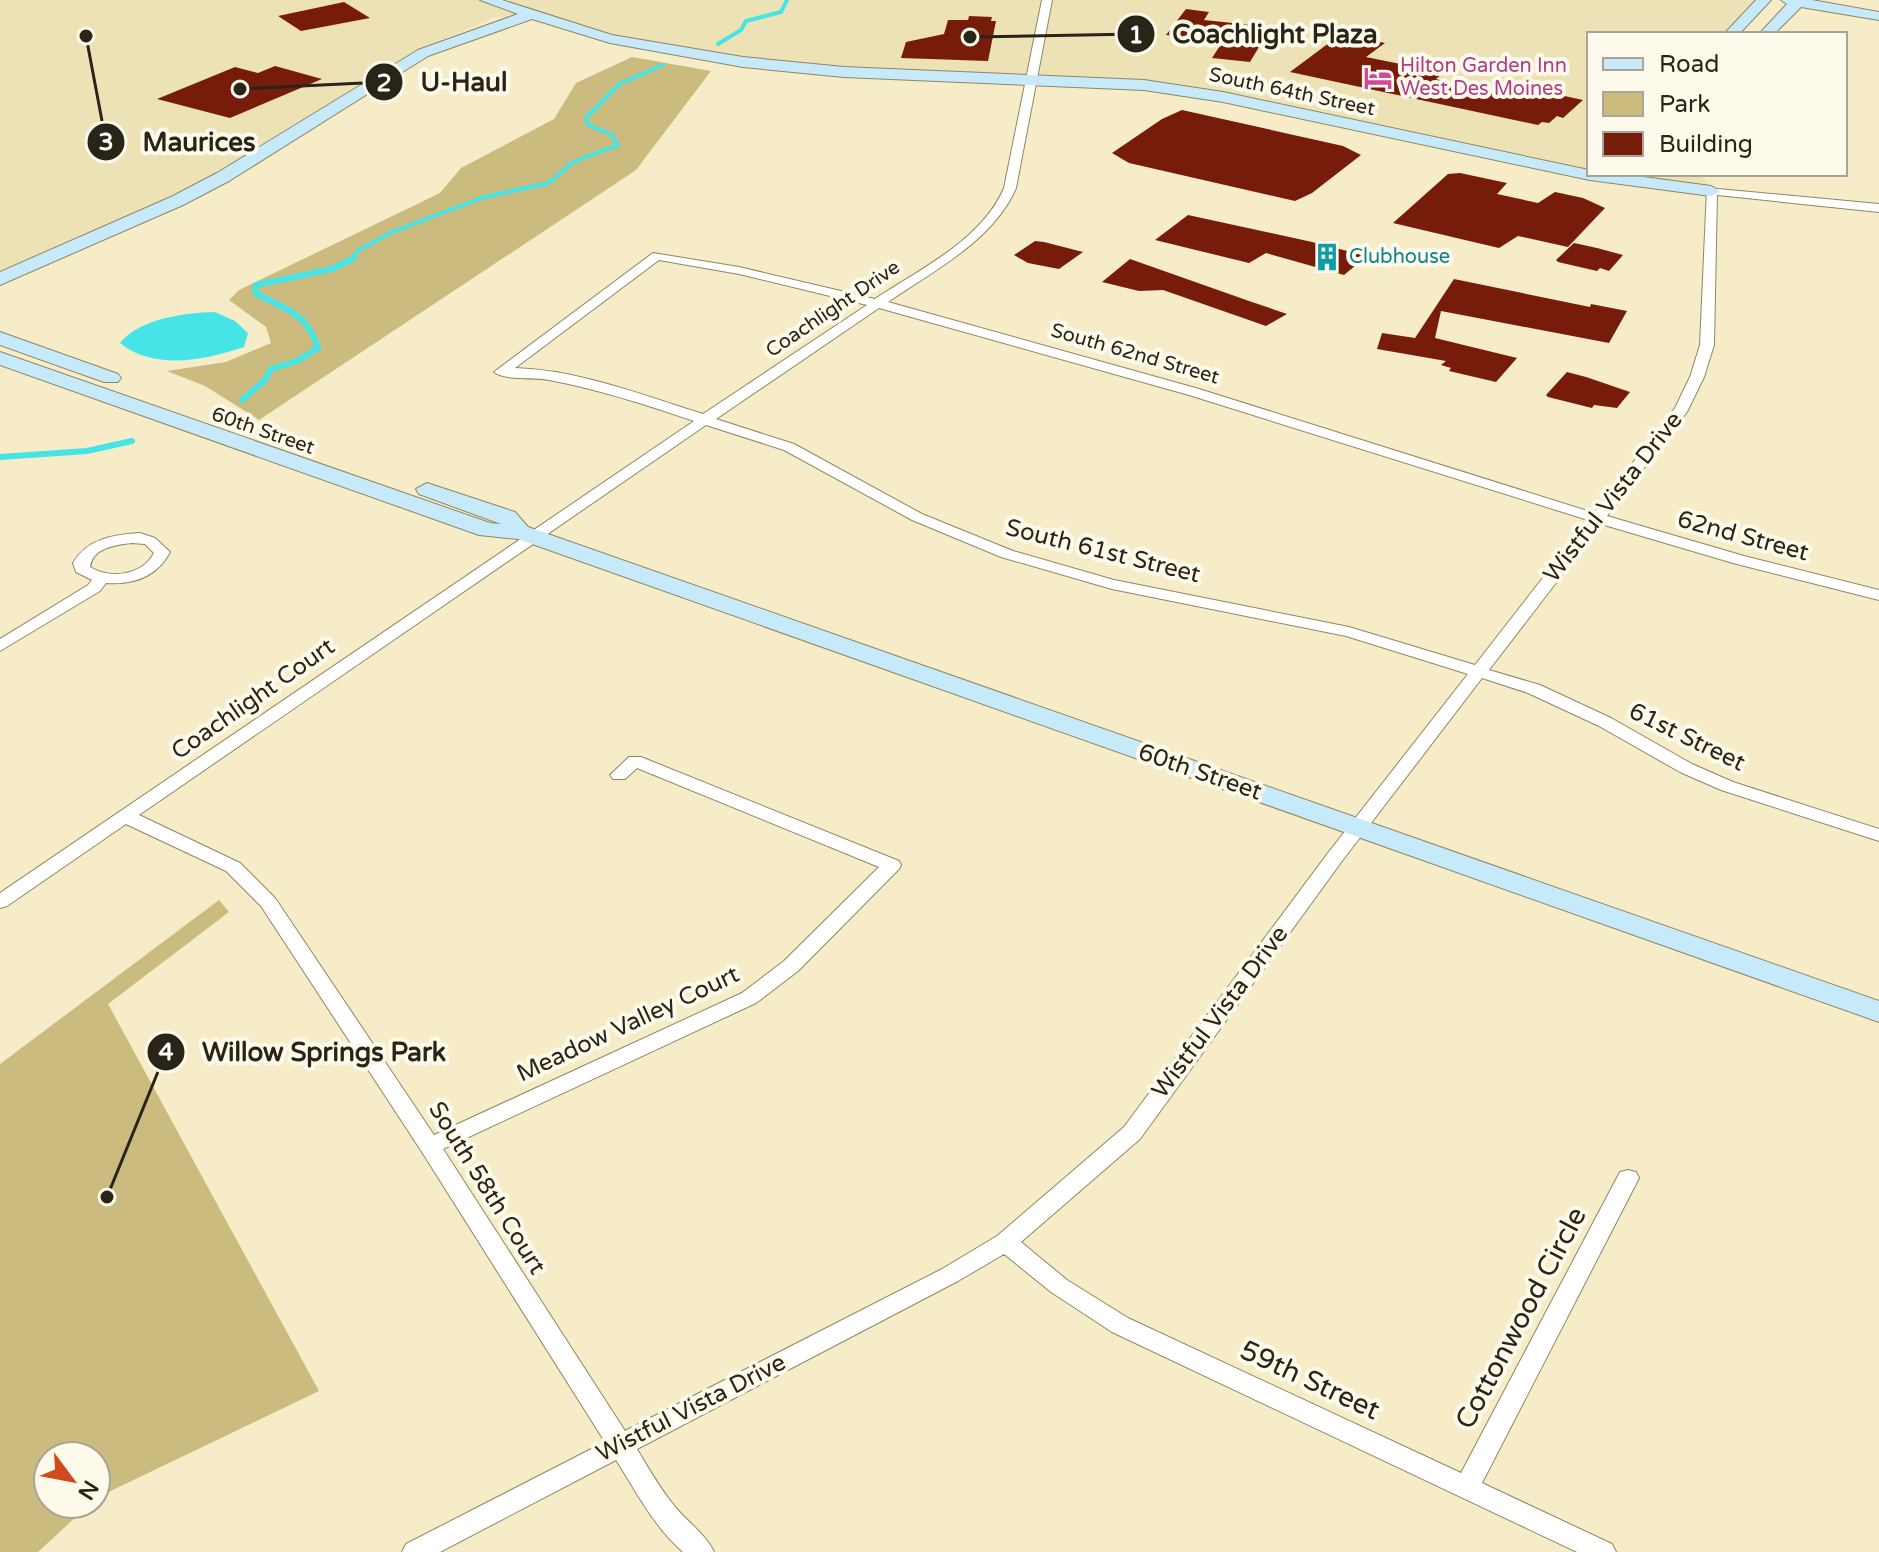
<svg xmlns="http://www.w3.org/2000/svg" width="1879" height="1552" font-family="'Varela Round',sans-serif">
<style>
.built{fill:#ede2b6}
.green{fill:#ccbb7e}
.water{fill:#46e4e6}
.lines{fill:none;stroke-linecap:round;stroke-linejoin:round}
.stream-far1{stroke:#46e4e6;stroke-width:4}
.stream{stroke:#46e4e6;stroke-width:6}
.building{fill:#771c0a}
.street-casing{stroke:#8f8664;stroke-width:2}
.secondary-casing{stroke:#8f8664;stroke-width:2}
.street{fill:#fff;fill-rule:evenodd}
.secondary{fill:#c6eafa;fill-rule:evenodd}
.labels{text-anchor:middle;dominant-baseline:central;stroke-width:8;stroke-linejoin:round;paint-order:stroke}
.far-hotel-label{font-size:20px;fill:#b23c85;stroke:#fdfaeb;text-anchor:start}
.far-street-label{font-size:20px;fill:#282417;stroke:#fdfaeb}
.far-culture-label{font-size:20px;fill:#0d838f;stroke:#fdfaeb;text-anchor:start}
.street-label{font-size:24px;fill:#282417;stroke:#fdfaeb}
.near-street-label{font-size:28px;fill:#282417;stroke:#fdfaeb}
.leader{fill:none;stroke:#282417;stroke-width:3}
.callout-dot{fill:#282417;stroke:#fdfaeb;stroke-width:3}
.mark-label{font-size:24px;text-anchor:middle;font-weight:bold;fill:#fff}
.callout-label{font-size:26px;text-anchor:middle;font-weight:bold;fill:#282417;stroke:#fdfaeb;stroke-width:8;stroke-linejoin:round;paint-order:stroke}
</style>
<rect width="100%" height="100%" fill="#f6edc8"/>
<polygon class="built" points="0,0 487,0 527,13 508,0 1765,0 1737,34 1589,34 1589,174 1702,174 1711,191 1590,175 1175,89 844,72 655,49 530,15 494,18 412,52 221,170 135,214 0,273"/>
<g class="green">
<polygon points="632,57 711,71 636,170 259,420 205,386 167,371 226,362 271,343 266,327 229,300 239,290 440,193 461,168 554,119 576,83"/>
<polygon points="219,900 229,912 108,1004 319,1391 96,1498 96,1456 48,1456 48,1504 90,1504 38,1552 0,1552 0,1064"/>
</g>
<path class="water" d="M215,312L235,321L248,333L244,347C206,360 154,371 120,343C140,318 185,313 215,312Z"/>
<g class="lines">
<g class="stream-far1">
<polyline points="718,44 741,30 746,21 781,12 787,0"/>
<polyline points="352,260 357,251 392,232 484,197 549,183 573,162 618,145 611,134 588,125 586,118 619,84 663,65"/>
</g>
<g class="stream">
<path d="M242,400L265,380L271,369L297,361L318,348C306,311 286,310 255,293L256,285L332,269L354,258"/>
<polyline points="0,457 87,451 132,441"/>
</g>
</g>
<g class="building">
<polygon points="344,2 370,18 301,31 278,16"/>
<polygon points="1186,9 1209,12 1204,20 1271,27 1250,62 1212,58 1223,41 1166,35"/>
<polygon points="969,16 992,17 991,21 996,21 988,61 901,58 906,42 944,34 948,20 968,20"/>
<polygon points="1352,33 1380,38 1376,41 1385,43 1366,57 1435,71 1442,74 1436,79 1486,94 1492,93 1505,83 1583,100 1563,118 1557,116 1549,123 1542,122 1538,125 1290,72 1341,34"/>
<polygon points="275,66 322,79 230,118 157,99 235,67 258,73"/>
<polygon points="1182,110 1343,146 1361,155 1312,193 1295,201 1129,163 1112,153 1162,119"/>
<polygon points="1460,173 1507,183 1497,194 1538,203 1555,192 1583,198 1605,208 1568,247 1518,236 1499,248 1393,223 1448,174"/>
<polygon points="1188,215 1312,242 1367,256 1344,275 1266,253 1249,263 1155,240"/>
<polygon points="1035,241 1044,242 1083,252 1059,269 1028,263 1014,255"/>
<polygon points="1574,243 1597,248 1623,255 1609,271 1600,268 1597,271 1558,262 1556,260"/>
<polygon points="1130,259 1249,301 1287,314 1266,326 1163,290 1139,291 1102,282"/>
<polygon points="1454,279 1590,307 1591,304 1627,311 1609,343 1441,311 1435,338 1517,358 1496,382 1449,371 1451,368 1441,365 1446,361 1377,349 1382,333 1415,338"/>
<polygon points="1567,372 1586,377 1630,392 1617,408 1594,405 1592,408 1548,397 1546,395"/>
</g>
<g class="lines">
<defs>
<g id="street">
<path d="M1042,0H1052L1016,188C993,241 933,271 888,302L1199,389L1594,513L1675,408L1690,377L1700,345L1707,188L1879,204V212L1717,195L1714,345L1704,377L1687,412L1607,516L1744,556L1879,590V600L1733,563L1601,524L1489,670L1540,685L1611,718L1692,764L1733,782L1879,829V841L1721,790L1680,772L1599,726L1528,693L1482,678L1342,861L1140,1139L1021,1242L1067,1280L1128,1318L1461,1473L1620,1172L1628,1170L1636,1172L1639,1178L1482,1483L1612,1544L1616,1552H1577L1112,1332L1051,1292L1004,1254L958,1281L637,1449C649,1469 661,1490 676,1508C688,1522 707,1536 714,1552H683C654,1527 636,1491 616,1460L440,1552H402L406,1544L605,1442L422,1152L261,906L226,871L126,824L7,906L0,908V893L694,421C646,405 598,389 549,380C533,377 506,381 494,372L653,253L739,267L875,299C920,269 982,240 1004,188ZM659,260L739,274L867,305L703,414C642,395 579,370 515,368ZM879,308L1189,395L1588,520L1475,665L1349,627L1114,580L1013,551L922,514L794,444L716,419ZM706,425L784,450L912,520L1001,557L1112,589L1346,636L1468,674L1328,853L1124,1127L997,1236L942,1269L625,1431L443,1149L756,1003L798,971L899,869L901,865L899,861L641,757H629L610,775L613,779H625L637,768L879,867L784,961L742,993L434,1135L275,898L240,863L139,815Z"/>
<path d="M140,533L155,538L170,552C157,577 133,585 106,583L100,591L0,651V639L88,585L92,580L76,572L73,563C88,538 113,535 140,533ZM132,543L145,544L154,553C142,576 110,579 90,567C93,548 114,545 132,543Z"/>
</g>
<g id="secondary">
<polygon points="480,0 502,0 612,35 743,57 844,67 1144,80 1223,92 1589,170 1589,174 1621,174 1711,186 1720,191 1711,196 1590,180 1223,102 1144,90 844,77 743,67 610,43 532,19 428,56 229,181 183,205 0,285 0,272 171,197 217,173 418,50 518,14"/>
<polygon points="1756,0 1771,0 1739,34 1724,34"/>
<polygon points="1781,0 1812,0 1879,12 1879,20 1801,7 1774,34 1759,34 1787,4"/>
<polygon points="0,332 118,374 121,378 118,382 104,382 0,345"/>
<polygon points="0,352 490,523 501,524 419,494 416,489 427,483 515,512 528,527 1879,1001 1879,1022 518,539 479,535 0,365"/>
</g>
</defs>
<use href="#street" class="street-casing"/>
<use href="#secondary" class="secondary-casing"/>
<use href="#street" class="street"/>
<use href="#secondary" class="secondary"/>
</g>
<defs>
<symbol id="hotel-bare" viewBox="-9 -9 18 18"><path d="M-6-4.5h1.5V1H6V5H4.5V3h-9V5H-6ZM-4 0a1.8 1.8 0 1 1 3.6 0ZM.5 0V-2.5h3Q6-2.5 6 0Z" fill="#d1479c" stroke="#fdfaeb" stroke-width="2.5" paint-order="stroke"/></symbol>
<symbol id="building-bare" viewBox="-9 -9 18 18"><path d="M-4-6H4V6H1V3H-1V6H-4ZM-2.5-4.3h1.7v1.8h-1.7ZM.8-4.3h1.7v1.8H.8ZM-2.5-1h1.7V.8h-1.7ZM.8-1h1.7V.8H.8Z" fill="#0f9aa8" stroke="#fdfaeb" stroke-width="2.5" paint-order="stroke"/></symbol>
</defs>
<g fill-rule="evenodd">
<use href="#hotel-bare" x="1358" y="58" width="40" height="40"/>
<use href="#building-bare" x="1307" y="237" width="40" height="40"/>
</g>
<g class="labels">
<g class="far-hotel-label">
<text x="1400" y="66">Hilton Garden Inn<tspan x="1400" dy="23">West Des Moines</tspan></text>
</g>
<g class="far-street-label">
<text transform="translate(1292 92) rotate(12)">South 64th Street</text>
<text transform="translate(833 309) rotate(-34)">Coachlight Drive</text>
<text transform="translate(1135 354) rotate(16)">South 62nd Street</text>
<text transform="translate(263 431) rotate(19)">60th Street</text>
</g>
<g class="far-culture-label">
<text x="1349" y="257">Clubhouse</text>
</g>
<g class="street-label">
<text transform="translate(1613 497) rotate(-52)">Wistful Vista Drive</text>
<text transform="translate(1743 536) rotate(15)">62nd Street</text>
<text transform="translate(1103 551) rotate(14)">South 61st Street</text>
<text transform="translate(253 699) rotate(-35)">Coachlight Court</text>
<text transform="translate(1687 737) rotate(26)">61st Street</text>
<text transform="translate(1200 772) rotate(19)">60th Street</text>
<text transform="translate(1220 1012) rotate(-53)">Wistful Vista Drive</text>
<text transform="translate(628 1024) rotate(-25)">Meadow Valley Court</text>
<text transform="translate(487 1188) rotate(58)">South 58th Court</text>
<text transform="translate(691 1408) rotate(-27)">Wistful Vista Drive</text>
</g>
<g class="near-street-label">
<text transform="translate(1521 1318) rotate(-62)">Cottonwood Circle</text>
<text transform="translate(1310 1380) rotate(25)">59th Street</text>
</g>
</g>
<path class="leader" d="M970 37L1136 34M240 89L384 82M86 36L106 142M107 1197L166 1052"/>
<g class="callout-dot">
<circle cx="970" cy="37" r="8"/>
<circle cx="240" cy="89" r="8"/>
<circle cx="86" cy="36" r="8"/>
<circle cx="107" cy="1197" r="8"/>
<circle cx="1136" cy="34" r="20"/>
<circle cx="384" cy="82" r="20"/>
<circle cx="106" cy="142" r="20"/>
<circle cx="166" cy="1052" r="20"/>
</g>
<g class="mark-label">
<text x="1136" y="43">1</text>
<text x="384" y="91">2</text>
<text x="106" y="150">3</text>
<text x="166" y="1060">4</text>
</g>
<g class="callout-label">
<text x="1275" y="43">Coachlight Plaza</text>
<text x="464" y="91">U-Haul</text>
<text x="199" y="151">Maurices</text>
<text x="324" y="1061">Willow Springs Park</text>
</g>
<rect x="1587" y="32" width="260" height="144" fill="#fdfaeb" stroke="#a8a496" stroke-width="2"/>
<rect x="1603" y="58" width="40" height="12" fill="#c6eafa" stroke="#a8a496" stroke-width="2"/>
<text x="1659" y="72" font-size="24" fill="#282417">Road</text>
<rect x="1603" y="92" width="40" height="24" fill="#ccbb7e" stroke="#a8a496" stroke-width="2"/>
<text x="1659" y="112" font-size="24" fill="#282417">Park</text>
<rect x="1603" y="132" width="40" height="24" fill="#771c0a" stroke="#a8a496" stroke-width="2"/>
<text x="1659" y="152" font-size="24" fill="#282417">Building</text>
<g transform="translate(72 1480) rotate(122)"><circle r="38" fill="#fdfaeb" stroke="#a8a496" stroke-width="2"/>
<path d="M0-6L14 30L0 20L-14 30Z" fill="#d1491d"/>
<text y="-12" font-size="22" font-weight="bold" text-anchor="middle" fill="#282417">N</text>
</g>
</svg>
